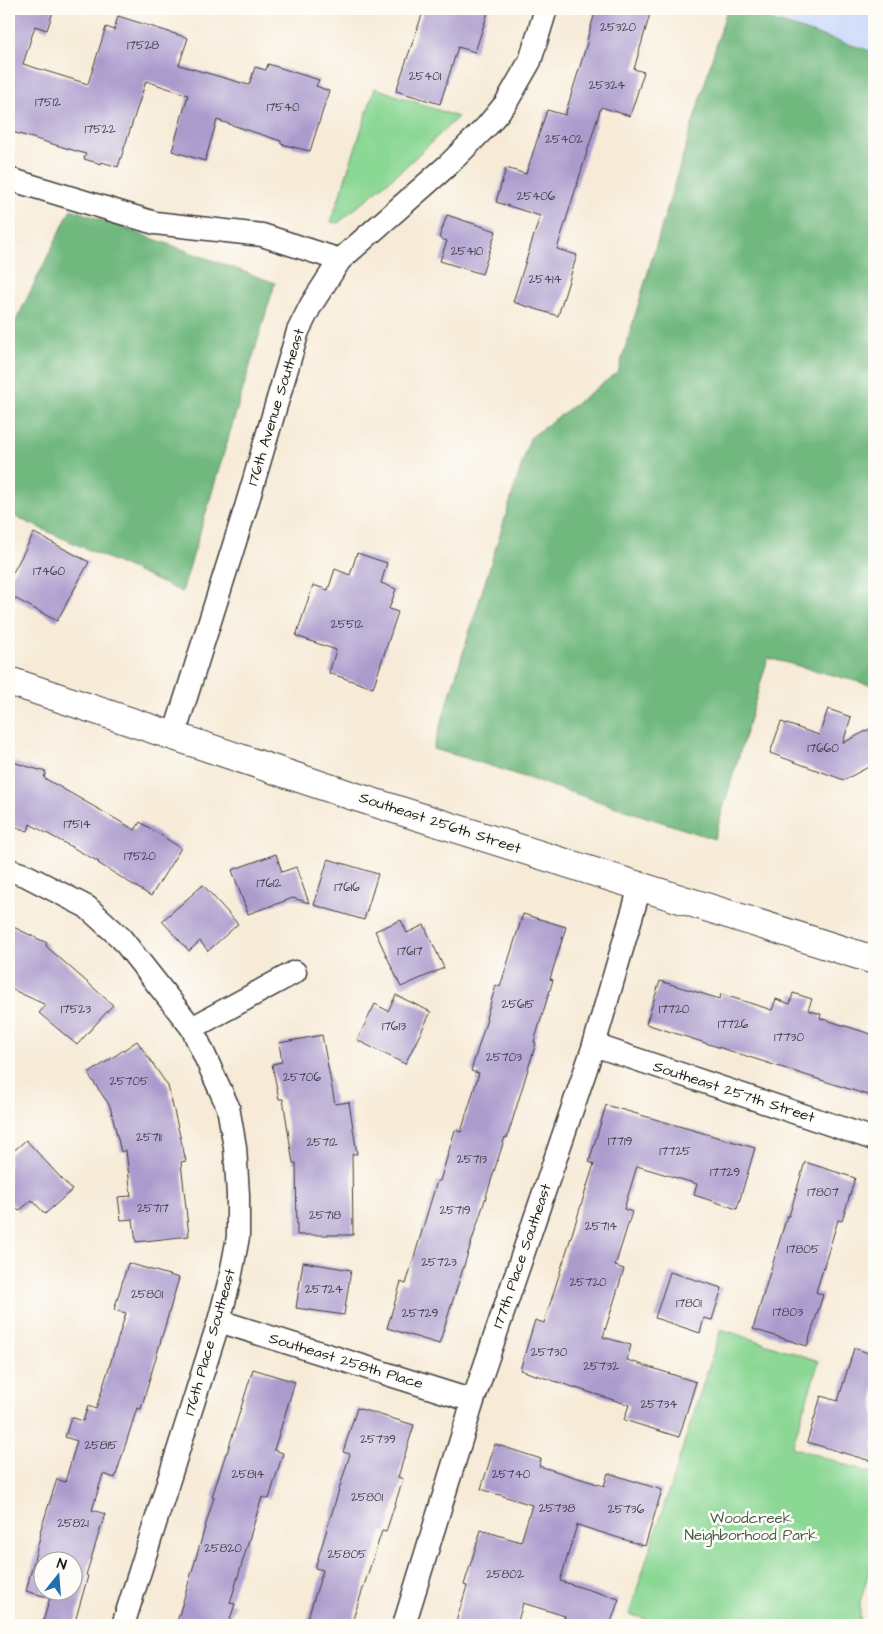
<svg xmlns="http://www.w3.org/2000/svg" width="883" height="1634" font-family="'Architects Daughter',sans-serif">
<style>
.built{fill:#cddbfa}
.green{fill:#8bd794;stroke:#547a58}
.forest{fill:#70b87e;stroke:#466a4d}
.building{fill:#ab9bcd;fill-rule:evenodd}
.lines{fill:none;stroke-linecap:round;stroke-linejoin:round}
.minor-casing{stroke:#3d3b38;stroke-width:25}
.secondary-casing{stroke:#3d3b38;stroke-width:30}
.minor{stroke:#fff;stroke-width:22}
.secondary{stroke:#fff;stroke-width:28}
.labels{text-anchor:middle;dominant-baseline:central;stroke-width:5;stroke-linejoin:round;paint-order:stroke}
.number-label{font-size:12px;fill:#403c48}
.street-label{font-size:15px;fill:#1c1c1c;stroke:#fdfcf7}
.park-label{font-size:15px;fill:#435d46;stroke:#fdfcf7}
</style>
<rect width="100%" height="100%" fill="#fdfcf7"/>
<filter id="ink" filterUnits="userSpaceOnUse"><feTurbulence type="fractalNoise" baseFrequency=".02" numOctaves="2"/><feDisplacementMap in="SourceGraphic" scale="10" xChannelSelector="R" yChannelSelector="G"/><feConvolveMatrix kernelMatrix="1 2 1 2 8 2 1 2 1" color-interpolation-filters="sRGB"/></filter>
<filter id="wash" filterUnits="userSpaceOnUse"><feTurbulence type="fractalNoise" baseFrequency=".0096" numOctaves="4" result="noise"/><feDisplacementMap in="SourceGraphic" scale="20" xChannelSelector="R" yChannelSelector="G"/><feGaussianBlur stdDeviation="1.12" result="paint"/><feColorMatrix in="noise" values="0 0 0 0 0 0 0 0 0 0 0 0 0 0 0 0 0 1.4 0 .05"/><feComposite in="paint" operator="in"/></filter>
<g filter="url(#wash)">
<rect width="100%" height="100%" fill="#f7ebd8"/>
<polygon class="built" points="735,9 874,9 874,52"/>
<g class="green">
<polygon points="375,88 458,117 403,169 338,223 331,222"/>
<polygon points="721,1329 819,1361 792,1447 874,1474 874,1554 860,1602 860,1625 777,1625 744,1615 740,1625 665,1625 629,1614"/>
</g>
<g class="forest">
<polygon points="727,9 735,9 874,52 874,686 768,658 714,839 466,758 433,749 530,438 618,372"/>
<polygon points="71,209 275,283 182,592 9,514 9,335"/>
</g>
<g id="blocks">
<g class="building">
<polygon points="9,9 54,9 47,30 35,26 23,64 88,84 106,27 114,30 118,16 188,38 179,65 249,85 255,67 266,70 268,64 319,80 316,86 329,91 310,151 281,144 281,141 217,120 205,161 172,151 188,95 146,81 118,167 102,162 101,164 84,159 86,154 9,131"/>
<polygon points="424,9 489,9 475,52 458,47 440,104 396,91"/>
<polygon points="596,9 631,9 650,14 634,69 644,72 630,116 601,107 557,249 577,255 558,316 513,302 540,216 496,202 506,168 526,174 547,110 565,115 588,40 587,40"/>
<polygon points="447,215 496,231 482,274 440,261 447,241 439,238"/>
<polygon points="34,533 89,562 57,621 9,595 9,580"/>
<polygon points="357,553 387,563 381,583 396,589 389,609 398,612 373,688 329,673 336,650 296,636 313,585 328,590 335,569 350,575"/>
<polygon points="828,709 851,717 843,743 874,727 874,764 844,780 770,753 781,722 819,735"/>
<polygon points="9,761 46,772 44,778 135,830 140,822 181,848 151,896 98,863 99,862 30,824 28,831 9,825"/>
<polygon points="276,854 282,872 296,867 309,903 293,898 248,914 232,870"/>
<polygon points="328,859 378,874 364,920 314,905"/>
<polygon points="203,885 238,924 208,951 200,941 189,951 162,921"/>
<polygon points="523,914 566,927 550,979 553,980 534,1042 536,1043 507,1138 505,1137 439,1344 387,1328 401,1282 406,1284 437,1181 440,1181 455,1130 461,1132 479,1073 471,1071 487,1019 486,1018 496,985 500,987"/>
<polygon points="401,920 407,933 424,925 444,968 401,987 375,931"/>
<polygon points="9,925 47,943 46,946 113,1005 77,1045 39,1013 46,1005 9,988"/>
<polygon points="660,981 720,999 721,994 772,1010 776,999 790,1004 793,993 812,999 808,1010 821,1014 820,1018 874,1035 874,1097 646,1024"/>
<polygon points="396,995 431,1012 405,1064 357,1040 375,1004 388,1011"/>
<polygon points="322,1035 335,1104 349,1102 357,1154 352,1154 353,1235 297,1235 296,1163 293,1163 283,1099 279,1099 272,1064 282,1062 279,1043"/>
<polygon points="137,1041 168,1086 186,1161 181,1162 189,1236 136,1242 133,1219 121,1220 118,1197 131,1196 126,1150 121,1152 110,1106 88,1074"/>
<polygon points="606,1105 755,1148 737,1209 694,1195 697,1184 637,1166 624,1209 632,1212 615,1266 624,1269 603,1337 631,1345 627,1360 696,1382 679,1437 624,1420 629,1405 520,1370 535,1320 544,1323 594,1164 589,1162"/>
<polygon points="26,1140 72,1190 45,1214 32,1200 19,1211 9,1200 9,1155"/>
<polygon points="805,1162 855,1178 842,1221 838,1220 816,1292 823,1295 807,1346 753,1329 787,1216 789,1216"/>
<polygon points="303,1262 351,1270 344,1315 296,1308"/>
<path d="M128,1263L179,1278L141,1409L137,1408L115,1478L103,1474L92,1510L105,1514L86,1575L88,1576L74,1625H42L50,1598L26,1591L41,1533L40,1532L57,1479L65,1482L77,1441L65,1437L71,1417L83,1421L88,1406L96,1409L126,1313L114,1310ZM42,1562H72V1592H42Z"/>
<polygon points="670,1272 722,1288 712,1320 704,1318 700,1333 655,1318"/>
<polygon points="854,1348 874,1355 874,1462 807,1442 821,1396 838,1401"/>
<polygon points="253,1369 295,1382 274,1450 283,1453 269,1499 262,1497 230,1603 235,1604 228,1625 176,1625 214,1497 212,1497 226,1453 227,1453"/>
<polygon points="357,1408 414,1425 398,1477 403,1479 386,1532 382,1531 351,1625 319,1625 307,1621 323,1570 315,1568 350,1454 343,1452"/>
<polygon points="495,1444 541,1459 539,1466 604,1486 608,1473 662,1490 645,1546 577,1525 560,1581 619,1599 610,1625 562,1625 565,1616 523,1603 517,1625 455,1625 467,1586 464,1585 481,1530 521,1542 532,1505 481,1489"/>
</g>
</g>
</g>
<g filter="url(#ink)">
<use href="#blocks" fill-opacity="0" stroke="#3d3b38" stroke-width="1"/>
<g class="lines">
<defs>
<g id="minor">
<polyline points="9,179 155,223 262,235 340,260"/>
<polyline points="174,735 246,507 298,331 311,305 340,260 448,165 487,126 506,103 530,61 546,9"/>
<polyline points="9,870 27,876 87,907 121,938 192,1028 228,1107 235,1147 238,1195 238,1237 230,1279 219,1321 123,1625"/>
<polyline points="192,1028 295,972"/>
<polyline points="594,1045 874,1139"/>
<polyline points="219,1321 473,1401"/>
<polyline points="404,1625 473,1401 594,1045 640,887"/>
</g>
<polyline id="secondary" points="9,681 350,795 874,960"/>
</defs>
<use href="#minor" class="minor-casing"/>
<use href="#secondary" class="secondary-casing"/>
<use href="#minor" class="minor"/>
<use href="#secondary" class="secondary"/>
</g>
</g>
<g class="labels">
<g class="number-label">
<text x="618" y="27">25320</text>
<text x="143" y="45">17528</text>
<text x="425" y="76">25401</text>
<text x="607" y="85">25324</text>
<text x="48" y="102">17512</text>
<text x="283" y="107">17540</text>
<text x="100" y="129">17522</text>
<text x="564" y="139">25402</text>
<text x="536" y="196">25406</text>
<text x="467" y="251">25410</text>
<text x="545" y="279">25414</text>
<text x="49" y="571">17460</text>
<text x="347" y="624">25512</text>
<text x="823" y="748">17660</text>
<text x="77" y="824">17514</text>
<text x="140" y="856">17520</text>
<text x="269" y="883">17612</text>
<text x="347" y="887">17616</text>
<text x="410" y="951">17617</text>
<text x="518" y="1004">25615</text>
<text x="76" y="1009">17523</text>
<text x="674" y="1009">17720</text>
<text x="733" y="1024">17726</text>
<text x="394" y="1026">17613</text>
<text x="789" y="1037">17730</text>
<text x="504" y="1057">25703</text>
<text x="302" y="1077">25706</text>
<text x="129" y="1081">25705</text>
<text x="149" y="1137">25711</text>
<text x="620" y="1141">17719</text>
<text x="322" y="1142">25712</text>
<text x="675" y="1151">17725</text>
<text x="472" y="1159">25713</text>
<text x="725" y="1172">17729</text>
<text x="823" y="1192">17807</text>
<text x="153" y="1208">25717</text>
<text x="455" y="1210">25719</text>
<text x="325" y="1215">25718</text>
<text x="601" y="1226">25714</text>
<text x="803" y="1249">17805</text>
<text x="439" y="1262">25723</text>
<text x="588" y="1282">25720</text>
<text x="324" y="1289">25724</text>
<text x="147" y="1294">25801</text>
<text x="689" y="1303">17801</text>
<text x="788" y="1312">17803</text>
<text x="420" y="1313">25729</text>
<text x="549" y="1352">25730</text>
<text x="601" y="1366">25732</text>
<text x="659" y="1404">25734</text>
<text x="378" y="1439">25739</text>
<text x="101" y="1445">25815</text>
<text x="248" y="1474">25814</text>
<text x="511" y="1474">25740</text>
<text x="367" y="1497">25801</text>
<text x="557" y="1508">25738</text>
<text x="626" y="1509">25736</text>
<text x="73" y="1523">25821</text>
<text x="223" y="1548">25820</text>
<text x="347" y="1554">25805</text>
<text x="505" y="1574">25802</text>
</g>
<g class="street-label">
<text transform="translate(276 407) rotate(-73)">176th Avenue Southeast</text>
<text transform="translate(440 823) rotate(18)">Southeast 256th Street</text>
<text transform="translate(734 1092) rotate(18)">Southeast 257th Street</text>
<text transform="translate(522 1256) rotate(-71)">177th Place Southeast</text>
<text transform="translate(210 1342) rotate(-74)">176th Place Southeast</text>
<text transform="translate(346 1361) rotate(17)">Southeast 258th Place</text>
</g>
<g class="park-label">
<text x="751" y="1518">Woodcreek<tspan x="751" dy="17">Neighborhood Park</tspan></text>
</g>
</g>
<rect width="883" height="1634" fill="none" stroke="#fdfcf7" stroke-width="30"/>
<g transform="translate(58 1576) rotate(17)"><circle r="24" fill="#fdfcf7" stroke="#a3a29f"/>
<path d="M0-4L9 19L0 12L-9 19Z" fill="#1f6fb2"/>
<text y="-8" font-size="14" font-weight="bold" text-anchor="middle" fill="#1c1c1c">N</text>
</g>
</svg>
